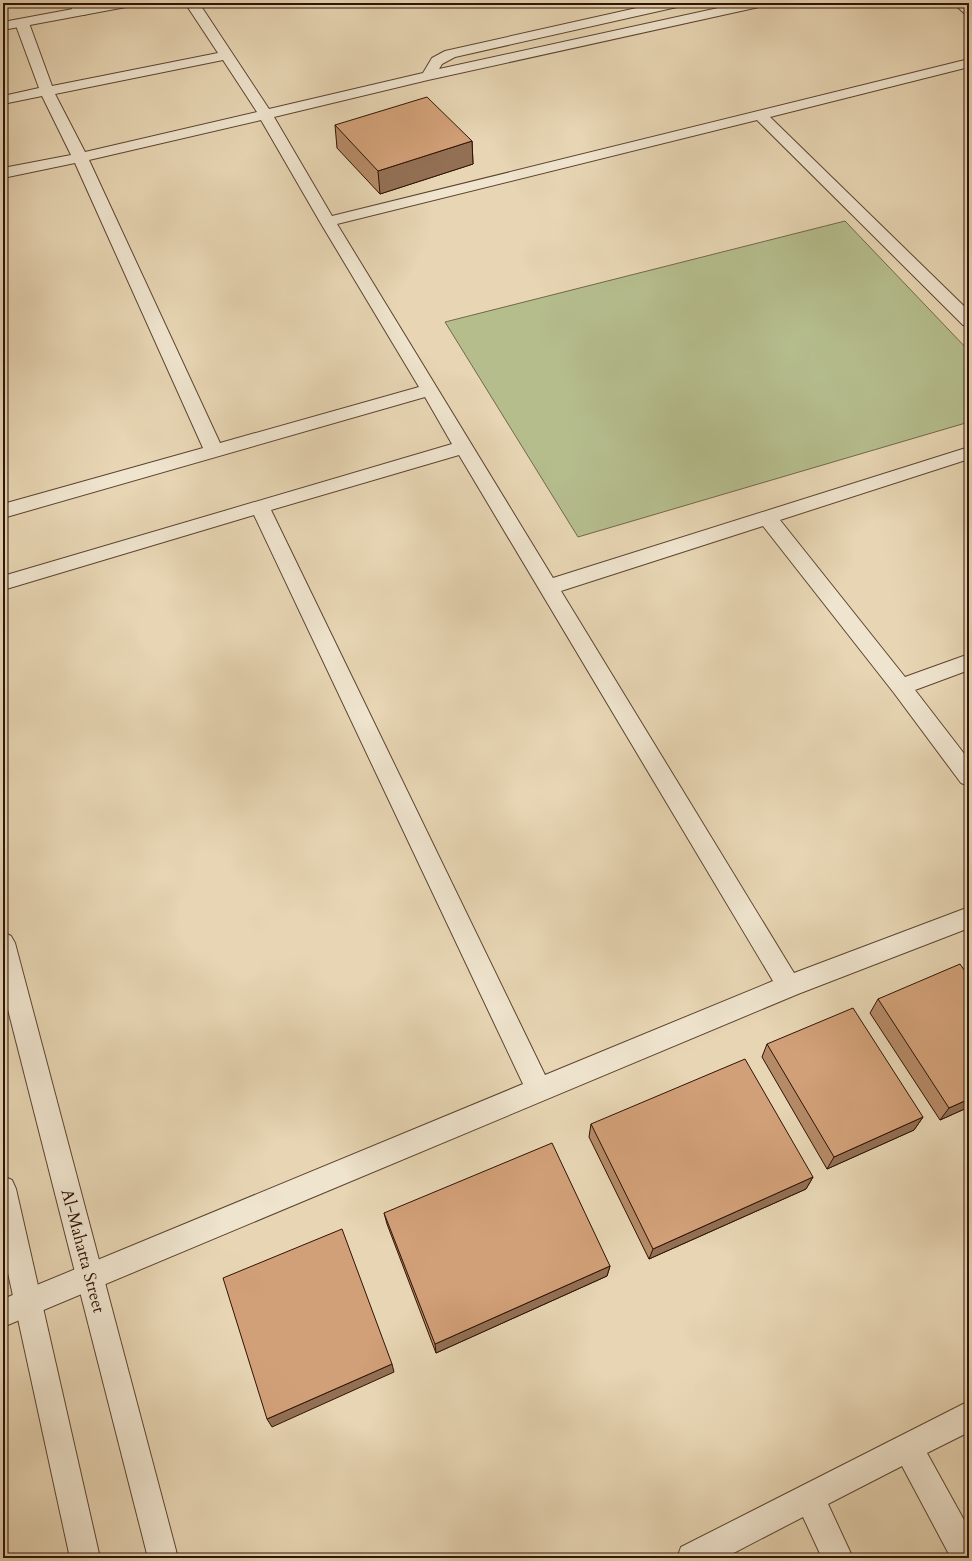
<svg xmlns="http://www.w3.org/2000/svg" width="972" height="1561" font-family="Cardo,serif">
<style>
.green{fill:#b5bd8d;stroke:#726849}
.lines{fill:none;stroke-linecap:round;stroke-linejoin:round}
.minor-casing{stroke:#5d4430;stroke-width:2}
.tertiary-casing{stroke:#5d4430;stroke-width:2}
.minor{fill:#efe4ce;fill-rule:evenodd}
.tertiary{fill:#efe4ce;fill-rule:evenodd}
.wall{fill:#b58a67;stroke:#2f1305}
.shaded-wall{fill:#937054;stroke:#2f1305}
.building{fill:#d2a078;stroke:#2f1305}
.labels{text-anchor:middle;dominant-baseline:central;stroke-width:3;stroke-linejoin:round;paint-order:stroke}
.near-street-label{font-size:17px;fill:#2f1305;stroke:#efe4ce}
</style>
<rect width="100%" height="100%" fill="#e7d5b3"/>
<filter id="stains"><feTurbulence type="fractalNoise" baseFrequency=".005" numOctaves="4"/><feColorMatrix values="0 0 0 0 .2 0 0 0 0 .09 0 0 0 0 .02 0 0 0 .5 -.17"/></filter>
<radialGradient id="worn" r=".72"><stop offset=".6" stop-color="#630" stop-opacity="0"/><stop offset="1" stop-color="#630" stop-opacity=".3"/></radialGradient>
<polygon class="green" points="845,221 969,351 969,422 578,537 445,322"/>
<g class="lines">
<defs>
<g id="minor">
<polygon points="69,3 83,3 87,12 85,15 75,15"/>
<path d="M185,3H199L269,109L423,73L432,58L445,51L659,3H684L682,6L677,7L455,57L442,64L439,69L741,3H766L764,6L759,7L428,80L274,117L332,216L969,59V67L770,117L969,311V326L963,325L757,120L337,224L553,578L969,447V459L780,520L905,677L969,654V670L915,690L969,760V786L961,783L894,693L763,526L561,591L794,973L969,907V928L798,994L3,1327V1299L523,1084L254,515L3,590V576L452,444L425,397L3,518V504L203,448L75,163L3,178V168L71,155L42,96L3,104V96L39,88L15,23L17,20H27L29,23L52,86L218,53ZM223,60L257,112L85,152L55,94ZM261,120L320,222L419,387L220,443L89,160ZM459,455L773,981L545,1075L271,510Z"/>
<polygon points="953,3 968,3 969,14 964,13"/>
<polygon points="969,1401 969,1432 927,1453 969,1529 969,1558 951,1558 902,1466 828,1504 853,1558 822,1558 803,1517 724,1558 677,1558 681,1547"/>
</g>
<g id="tertiary">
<polygon points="105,3 133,3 131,6 126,7 3,30 3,22"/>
<polygon points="3,932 11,936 15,943 178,1558 148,1558 3,990"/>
<polygon points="3,1176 12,1180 16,1189 100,1558 70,1558 3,1250"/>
</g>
</defs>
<use href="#minor" class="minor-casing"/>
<use href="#tertiary" class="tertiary-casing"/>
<use href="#minor" class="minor"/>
<use href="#tertiary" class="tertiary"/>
</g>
<g class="wall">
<polygon points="335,125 472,141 473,164 380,194 337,148"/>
<polygon points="969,965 969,975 966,970"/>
<polygon points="969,977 969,1107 940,1120 870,1013 878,999"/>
<polygon points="767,1044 923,1117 914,1130 827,1169 762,1057"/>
<polygon points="591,1124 813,1177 806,1189 649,1259 589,1137"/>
<polygon points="384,1213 610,1266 607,1276 436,1353 387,1224"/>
</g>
<g class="shaded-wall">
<polygon points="472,141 473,164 380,194 378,171"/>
<polygon points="969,1099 969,1107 940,1120 949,1108"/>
<polygon points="923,1117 914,1130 827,1169 834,1157"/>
<polygon points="813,1177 806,1189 649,1259 653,1249"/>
<polygon points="610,1266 607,1276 436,1353 435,1344"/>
<polygon points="392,1364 394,1372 272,1427 267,1419"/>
</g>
<g class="building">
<polygon points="427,97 472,141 378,171 335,125"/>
<polygon points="960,964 969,977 969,1099 949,1108 878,999"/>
<polygon points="853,1008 923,1117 834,1157 767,1044"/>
<polygon points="745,1059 813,1177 653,1249 591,1124"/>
<polygon points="552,1143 610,1266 435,1344 384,1213"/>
<polygon points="342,1229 392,1364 267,1419 223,1278"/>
</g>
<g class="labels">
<g class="near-street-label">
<text transform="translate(83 1251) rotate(75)">Al-Mahatta Street</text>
</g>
</g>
<rect width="972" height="1561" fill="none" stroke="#e7d5b3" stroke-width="16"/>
<rect x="4" y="4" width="964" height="1553" fill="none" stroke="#2f1305" stroke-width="2"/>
<rect x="8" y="8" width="956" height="1545" fill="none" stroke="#2f1305"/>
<rect width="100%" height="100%" filter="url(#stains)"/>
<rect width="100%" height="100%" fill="url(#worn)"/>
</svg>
